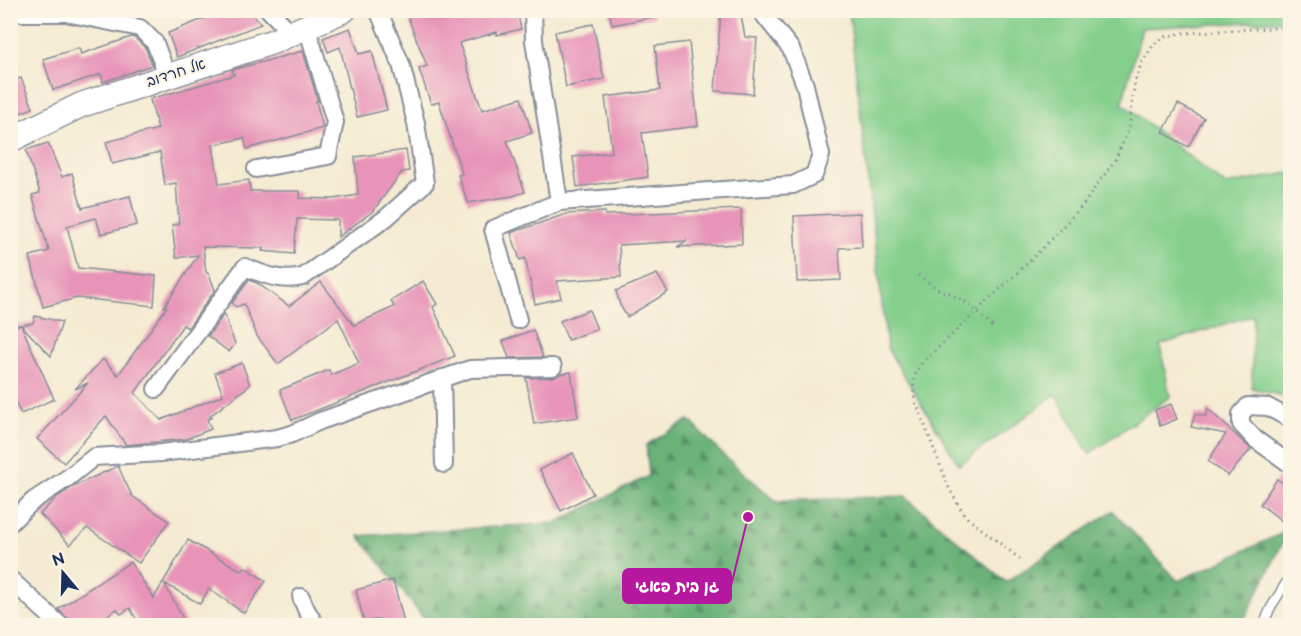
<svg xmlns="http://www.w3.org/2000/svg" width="1301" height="636" font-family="'Balsamiq Sans','Playpen Sans Hebrew',sans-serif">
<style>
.grass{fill:#84cf8c;stroke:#507f75;stroke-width:1.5}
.forest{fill:url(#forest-firs);stroke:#43706b;stroke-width:1.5}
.building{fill:#e794b8}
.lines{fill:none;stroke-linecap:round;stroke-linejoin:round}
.lane-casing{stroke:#888d98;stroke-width:11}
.street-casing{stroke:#888d98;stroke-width:20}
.secondary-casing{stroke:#888d98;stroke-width:27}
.path{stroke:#888d98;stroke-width:3;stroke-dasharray:1.5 4.5;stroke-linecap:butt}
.lane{stroke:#fff;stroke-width:8}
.street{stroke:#fff;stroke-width:16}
.secondary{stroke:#fff;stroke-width:24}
.labels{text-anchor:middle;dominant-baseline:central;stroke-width:4.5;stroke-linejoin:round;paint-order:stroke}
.street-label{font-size:15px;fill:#1b2f5e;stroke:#fcf5e5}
.leader{fill:none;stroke:#b5179e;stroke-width:2}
.callout-dot{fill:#b5179e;stroke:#fcf5e5;stroke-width:2}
.callout{fill:#b5179e;stroke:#b5179e;stroke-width:2}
.callout-label{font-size:16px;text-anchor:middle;font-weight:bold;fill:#fff}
</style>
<defs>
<pattern id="forest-firs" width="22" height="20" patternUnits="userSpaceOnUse" patternTransform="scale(1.5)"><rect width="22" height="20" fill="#6bb278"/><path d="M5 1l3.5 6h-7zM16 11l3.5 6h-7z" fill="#579166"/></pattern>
</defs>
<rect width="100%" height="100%" fill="#fcf5e5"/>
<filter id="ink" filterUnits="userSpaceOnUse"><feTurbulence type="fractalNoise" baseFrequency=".0167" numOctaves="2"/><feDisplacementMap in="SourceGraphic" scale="12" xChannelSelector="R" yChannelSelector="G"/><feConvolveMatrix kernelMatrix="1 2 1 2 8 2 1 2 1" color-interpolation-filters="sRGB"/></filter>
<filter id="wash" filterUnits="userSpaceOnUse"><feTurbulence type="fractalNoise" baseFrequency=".008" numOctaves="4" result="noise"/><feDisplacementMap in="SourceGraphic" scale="24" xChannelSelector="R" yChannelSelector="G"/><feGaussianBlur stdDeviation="1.35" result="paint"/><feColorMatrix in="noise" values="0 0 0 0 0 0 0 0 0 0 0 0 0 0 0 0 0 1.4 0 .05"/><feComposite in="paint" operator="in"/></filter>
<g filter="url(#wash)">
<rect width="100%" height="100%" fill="#f4ebd2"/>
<polygon class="grass" points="849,11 1290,11 1290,20 1142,28 1122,103 1225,185 1290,173 1290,398 1252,388 1253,315 1160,345 1170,397 1089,454 1056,394 959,465 887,348"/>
<polygon class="forest" points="689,420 723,455 776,501 905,496 1006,582 1113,511 1178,581 1289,530 1241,626 429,625 359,536 555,523 649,476 646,445"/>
<g id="blocks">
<g class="building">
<polygon points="226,10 248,10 261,24 177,57 168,33"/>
<polygon points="405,10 517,10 521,29 497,35 497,32 459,43 482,110 521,98 532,133 507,141 525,192 513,196 468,203 458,175 462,174 439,102 431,104 419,69 427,66"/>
<polygon points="609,10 654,10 654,17 612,25"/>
<polygon points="721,10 740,10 745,37 757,38 753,94 715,91"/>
<polygon points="593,24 604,79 566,87 555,32"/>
<polygon points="350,28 359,54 372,51 387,110 357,117 340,47 328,52 323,38"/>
<polygon points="131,37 135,38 146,49 152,65 103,82 101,74 53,90 43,59 79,48 81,54"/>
<polygon points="689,42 698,126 642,133 648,177 577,187 573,157 612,152 605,97 660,90 655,46"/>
<polygon points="303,51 318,101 316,101 323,128 247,149 244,138 213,145 219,184 249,180 250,191 300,191 300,198 333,199 358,195 355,157 406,150 409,171 402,172 373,211 338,237 338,220 297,219 294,254 262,251 264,248 203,247 206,272 209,274 215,290 188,328 183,325 135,393 161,420 223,395 215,373 242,363 250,385 210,416 211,418 207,419 211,429 186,439 126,445 106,416 64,463 37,439 88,383 75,389 103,359 118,375 167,307 164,307 198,255 176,258 172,225 179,224 176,183 165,185 160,152 112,164 106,142 158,129 150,99 234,75 232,70"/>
<polygon points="21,78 33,108 10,117 10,82"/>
<polygon points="1178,104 1204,118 1188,147 1163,132"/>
<polygon points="48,143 62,177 72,173 82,208 130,196 137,225 101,234 96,218 67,226 78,268 156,276 154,306 77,298 43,307 30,256 49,251 32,195 40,193 26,150"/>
<polygon points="741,209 742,244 677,247 687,241 619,245 621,277 557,281 561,298 535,304 525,258 520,260 511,233 566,214 605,212 605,215"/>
<polygon points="860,213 862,247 839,248 841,280 797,282 794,216"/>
<polygon points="657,274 668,292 627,317 620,305 616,291"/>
<polygon points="249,280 257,283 289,306 321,282 354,325 394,307 391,301 423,281 437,304 433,307 455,356 292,420 280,390 329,370 331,375 359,363 338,319 278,364 257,336 244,304 236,307 232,303"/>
<polygon points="589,310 597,329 568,340 560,321"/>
<polygon points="224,314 235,344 229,352 208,336"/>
<polygon points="35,316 62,322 51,356 21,325 33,323"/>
<polygon points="21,325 54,399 21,414 10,391 10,326"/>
<polygon points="533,330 543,357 509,358 503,341"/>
<polygon points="571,372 578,417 534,424 526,378 553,377 561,374"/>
<polygon points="1171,404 1177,419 1160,426 1155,410"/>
<polygon points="1208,409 1251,449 1228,476 1208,461 1226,434 1191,427 1195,414 1206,416"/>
<polygon points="573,453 593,494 561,511 540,470"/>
<polygon points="118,466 132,496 169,521 139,563 87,528 70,545 40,514 57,497 74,486"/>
<polygon points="1277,479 1290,488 1290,527 1260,504"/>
<polygon points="188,540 242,571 245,567 266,581 244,613 209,589 200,604 164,583 187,626 140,626 130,608 121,614 117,609 92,626 71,626 68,619 58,609 130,562 154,598"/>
<polygon points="393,580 405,626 381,626 379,619 364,622 356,590"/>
</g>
</g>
</g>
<g filter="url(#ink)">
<use href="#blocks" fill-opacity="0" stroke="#888d98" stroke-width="1.5"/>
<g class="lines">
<defs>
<polyline id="lane" points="1263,626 1270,609 1290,576"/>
<g id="street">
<polyline points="269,10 292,34"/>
<polyline points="533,10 534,41 559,202"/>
<polyline points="10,13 66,13 140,28 155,43 167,75"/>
<polyline points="256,169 328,156 335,122 307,27"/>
<polyline points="518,320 493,229 559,202 793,185 814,175 821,155 805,85 791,49 760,10"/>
<polyline points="442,378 444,464"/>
<path d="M156,389L245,267C265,275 281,282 303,277L386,218L425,183L416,123L401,64L378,10"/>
<polyline points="1290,419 1268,407 1248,406 1241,414 1241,424 1255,439 1290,464"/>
<polyline points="10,523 34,500 69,477 94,457 161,453 277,438 292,434 320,421 470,369 553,367"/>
<polyline points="10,579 61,626"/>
<polyline points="301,597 306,609 316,626"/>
</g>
<polyline id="secondary" points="10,140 81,105 272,42 344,10"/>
</defs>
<use href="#lane" class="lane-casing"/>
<use href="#street" class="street-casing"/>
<use href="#secondary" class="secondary-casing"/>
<g class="path">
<polyline points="918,275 939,290 951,294 967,303 995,329"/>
<path d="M1020,559L965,516L949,488L915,400C912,385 913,377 921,364L1037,254L1083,205L1115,160L1129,128L1135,81L1142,62L1154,44L1167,36L1183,33L1290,27"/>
</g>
<use href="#lane" class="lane"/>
<use href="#street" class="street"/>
<use href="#secondary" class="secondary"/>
</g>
</g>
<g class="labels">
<g class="street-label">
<text transform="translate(176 73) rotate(-18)">אל חרדוב</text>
</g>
</g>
<path class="leader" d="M748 517L731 586"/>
<circle class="callout-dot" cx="748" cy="517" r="6"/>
<rect class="callout" x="623" y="569" width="108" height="34" rx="6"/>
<g class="callout-label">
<text x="677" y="592">גן בית פאגי</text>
</g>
<rect width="1301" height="636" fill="none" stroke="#fcf5e5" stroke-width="36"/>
<g transform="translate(63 573) rotate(341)" stroke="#fcf5e5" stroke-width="4.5" paint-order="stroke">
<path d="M0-4.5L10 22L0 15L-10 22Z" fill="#1b2f5e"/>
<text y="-9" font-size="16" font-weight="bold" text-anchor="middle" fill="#1b2f5e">N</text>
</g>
</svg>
